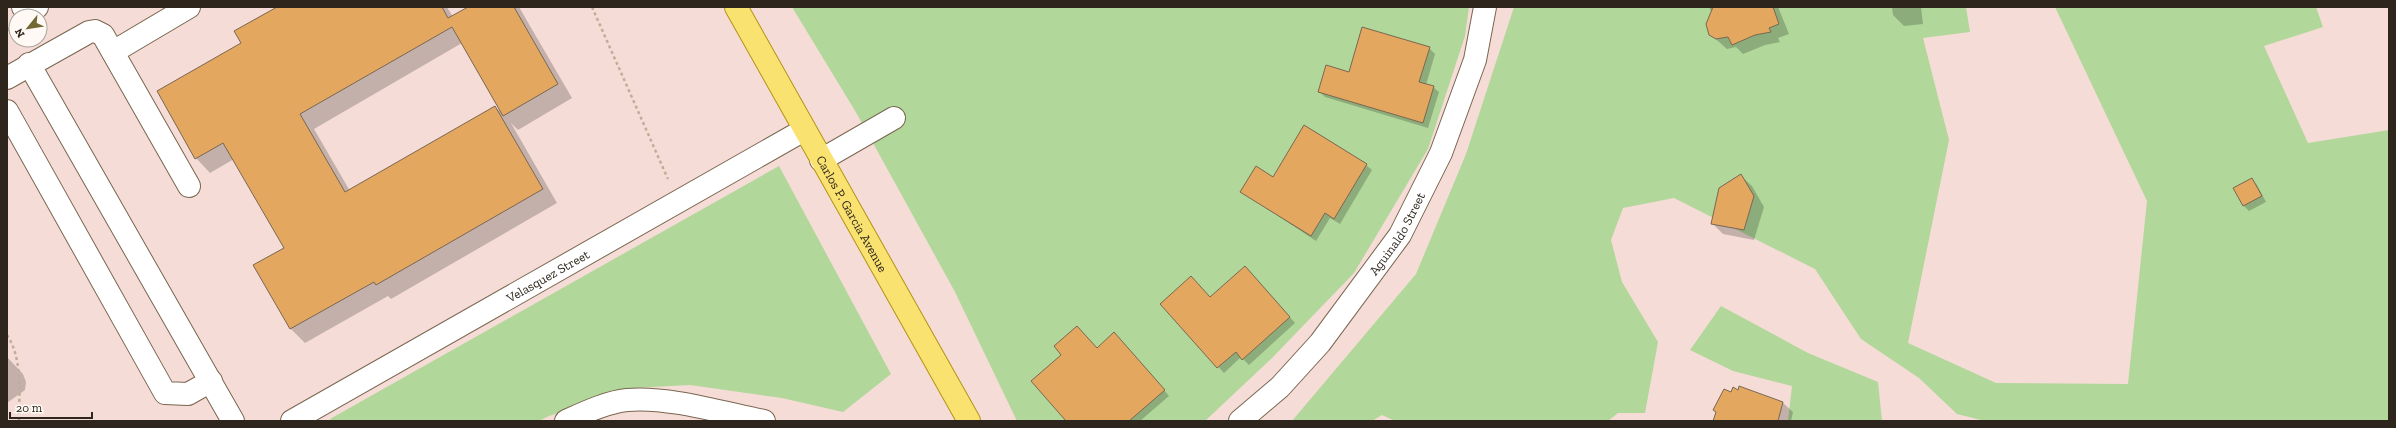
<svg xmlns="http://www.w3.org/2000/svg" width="2396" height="428" font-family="'Zilla Slab',serif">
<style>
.education{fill:#f6dcd6;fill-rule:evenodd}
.green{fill:#b1d79a}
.shadow{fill:#0003;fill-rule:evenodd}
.building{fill:#e3a760;stroke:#7a6751}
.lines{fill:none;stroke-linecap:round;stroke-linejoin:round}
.minor-casing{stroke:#796650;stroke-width:24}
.major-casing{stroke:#b19415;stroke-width:24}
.path{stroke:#c0ae9a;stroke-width:2.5;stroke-dasharray:3 3;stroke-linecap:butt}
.minor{stroke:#fff;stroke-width:22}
.major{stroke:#fae270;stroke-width:22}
.labels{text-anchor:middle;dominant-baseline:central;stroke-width:3;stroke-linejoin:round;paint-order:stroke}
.street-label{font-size:13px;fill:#2e261d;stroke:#fef9f4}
</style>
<rect width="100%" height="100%" fill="#ffe9d0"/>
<path class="education" d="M7,7H2389V421H7ZM16,16H40V40H16Z"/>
<g class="green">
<polygon points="792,7 1469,7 1465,36 1428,149 1354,273 1272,358 1205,421 1017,421 955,292 857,114"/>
<polygon points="1514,7 1966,7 1970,32 1923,38 1949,140 1908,343 1996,383 2128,384 2147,201 2055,7 2316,7 2323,27 2264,46 2308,143 2389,130 2389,421 1985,421 1957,414 1919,378 1861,339 1815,269 1674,198 1623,208 1611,240 1622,282 1658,342 1645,413 1618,413 1608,421 1395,421 1382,415 1372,421 1292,421 1416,274 1466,154"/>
<polygon points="779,166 891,374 843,412 782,398 690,385 634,388 549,416 539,421 333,421 330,419"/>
<polygon points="1721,306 1808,353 1878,382 1882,421 1788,421 1792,386 1733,371 1690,350"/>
</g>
<g class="shadow">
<path d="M280,7H447L453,17L470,7H519L572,98L518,130L511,123L557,203L391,299L388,296L305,343L291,329L255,265L285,248L234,159L210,173L196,158L242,44ZM462,43L502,113L495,107L350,191L314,129Z"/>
<polygon points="1709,7 1778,7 1789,34 1778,38 1780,42 1765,45 1743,54 1736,47 1727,49 1710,34 1712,13"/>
<polygon points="1892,7 1921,7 1923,24 1904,26 1893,15"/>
<polygon points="1429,48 1435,54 1426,85 1433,87 1439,92 1428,128 1325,97 1320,92 1349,73"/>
<polygon points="1366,165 1372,170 1340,224 1330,218 1316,241 1242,192 1273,178"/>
<polygon points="1741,176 1752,186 1764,207 1754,240 1723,234 1713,224"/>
<polygon points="2252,179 2257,185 2266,202 2249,211 2244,206 2235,188"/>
<polygon points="1250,273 1295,323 1249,365 1241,357 1224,373 1161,304 1210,298"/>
<polygon points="1120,339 1169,396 1140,421 1067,421 1097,349"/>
<polygon points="7,357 23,374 26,382 25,390 7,403"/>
<polygon points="1739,391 1783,403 1793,412 1791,421 1714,421 1731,393"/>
</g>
<g class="building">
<polygon points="277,7 442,7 448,18 468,7 514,7 558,84 503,116 452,27 300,114 345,192 495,106 543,189 376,285 374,282 290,329 253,265 284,248 223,143 195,159 157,91 241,43 234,31"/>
<polygon points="1713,7 1773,7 1779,24 1769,28 1771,32 1755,35 1732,45 1728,37 1716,39 1709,35 1706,24"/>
<polygon points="1362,27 1430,47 1419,82 1434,86 1423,123 1318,92 1326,65 1349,72"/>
<polygon points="1304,125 1367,164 1334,219 1325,213 1311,236 1240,192 1256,166 1273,177"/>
<polygon points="1741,174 1754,196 1744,230 1711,224 1719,188"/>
<polygon points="2252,178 2262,196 2243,206 2233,188"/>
<polygon points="1245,266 1290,317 1242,360 1236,352 1217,368 1160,304 1191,276 1210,297"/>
<polygon points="1077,326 1097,348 1114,332 1165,390 1129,421 1066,421 1031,381 1061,355 1054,346"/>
<polygon points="1739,386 1783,402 1778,421 1713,421 1716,412 1713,410 1724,389 1731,392 1733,387 1738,390"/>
</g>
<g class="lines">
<defs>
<g id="minor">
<polyline points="23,7 37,7"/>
<polyline points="113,52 189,7"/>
<polyline points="29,64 233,421"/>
<polyline points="7,78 89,32 95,31 103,35 189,186"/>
<polyline points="7,111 165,393 188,394 211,381"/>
<polyline points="821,160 894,118"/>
<path id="s1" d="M292,421L804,130"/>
<path d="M566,421C584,413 607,402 627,400C667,396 724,413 764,421"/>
<path id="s2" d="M1240,421L1280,387L1320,343L1400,235L1441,153L1475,60L1485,7"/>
</g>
<g id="major">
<path id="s3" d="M736,7L969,421"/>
</g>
</defs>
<use href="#minor" class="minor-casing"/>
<use href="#major" class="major-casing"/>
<g class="path">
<polyline points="592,7 668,179"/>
<polyline points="8,28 17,43"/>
<path d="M7,335C23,359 19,394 19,421"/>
</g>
<use href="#minor" class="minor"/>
<use href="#major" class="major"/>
</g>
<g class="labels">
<g class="street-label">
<text stroke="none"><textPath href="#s3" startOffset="237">Carlos P. Garcia Avenue</textPath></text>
<text stroke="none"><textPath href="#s2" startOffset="246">Aguinaldo Street</textPath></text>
<text stroke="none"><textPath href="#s1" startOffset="294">Velasquez Street</textPath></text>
</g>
</g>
<rect width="2396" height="428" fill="none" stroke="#2e261d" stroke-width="16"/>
<g transform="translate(28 28) rotate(240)"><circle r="19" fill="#fef9f4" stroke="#aba59e"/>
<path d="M0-3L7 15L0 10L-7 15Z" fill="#726834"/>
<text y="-6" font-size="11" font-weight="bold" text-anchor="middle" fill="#2e261d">N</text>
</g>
<path d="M10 412v6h82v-6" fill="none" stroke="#2e261d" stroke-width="2"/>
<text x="16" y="412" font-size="12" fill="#2e261d" stroke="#fef9f4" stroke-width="3" paint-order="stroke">20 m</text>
</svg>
